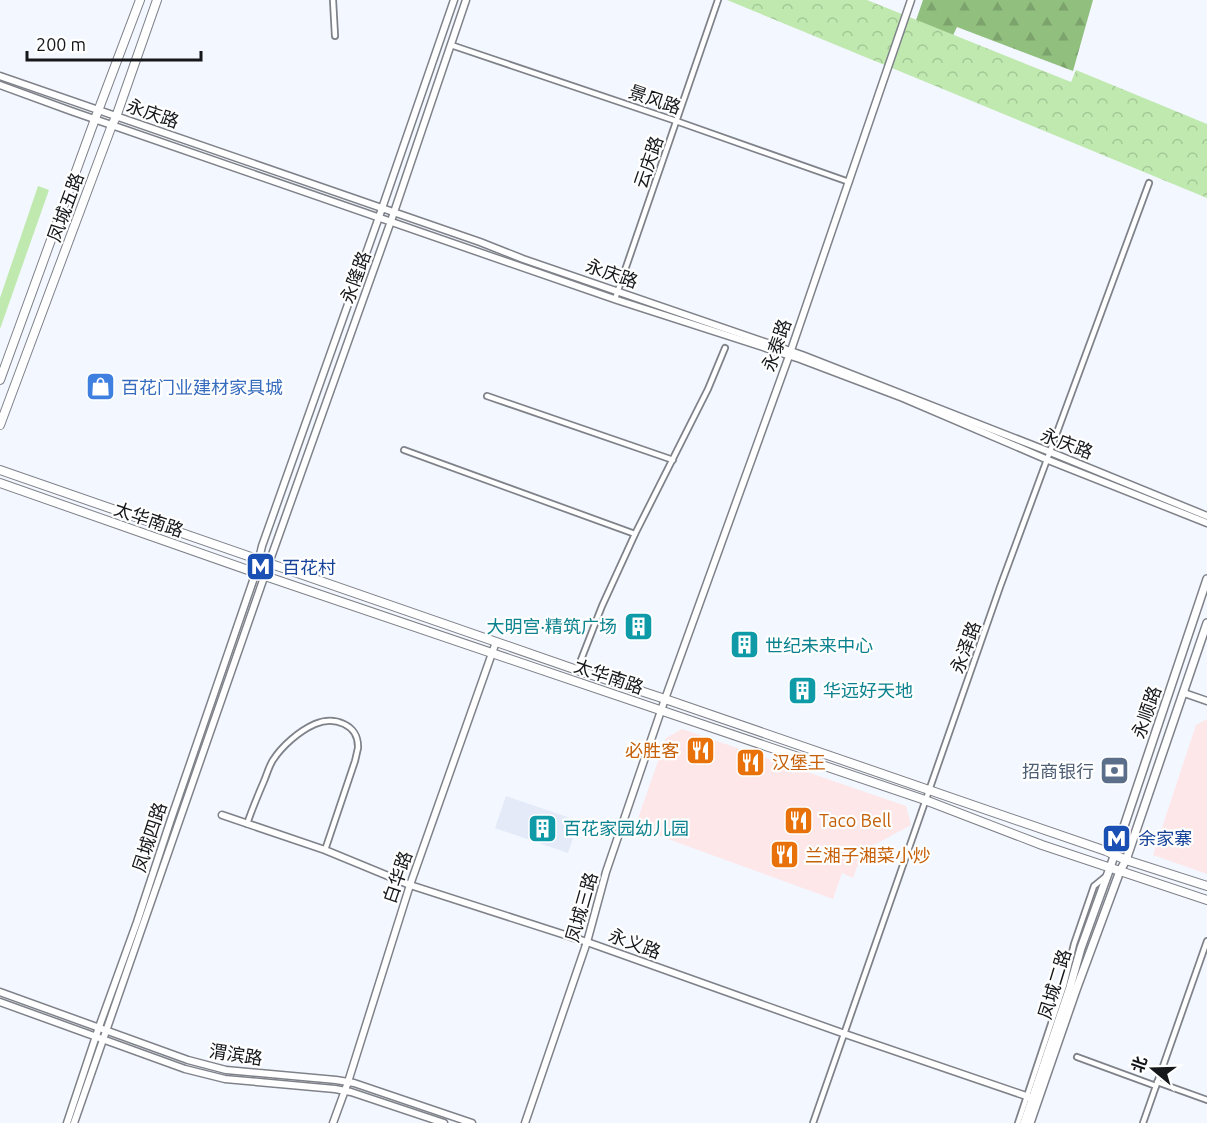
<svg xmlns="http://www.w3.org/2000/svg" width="1207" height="1123" font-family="Ubuntu,'Noto Sans SC',sans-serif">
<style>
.commercial{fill:#fde7e8}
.built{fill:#e4eaf8}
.grass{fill:#c0e9af}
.forest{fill:url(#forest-firs)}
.park{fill:url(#park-crowns)}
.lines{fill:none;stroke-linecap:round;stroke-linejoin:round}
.minor-casing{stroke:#7f8289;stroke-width:8}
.tertiary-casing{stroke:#7f8289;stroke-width:9}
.secondary-casing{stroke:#7f8289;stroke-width:10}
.primary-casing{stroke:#7f8289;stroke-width:10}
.minor{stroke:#fff;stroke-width:4.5}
.tertiary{stroke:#fff;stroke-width:6}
.secondary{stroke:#fff;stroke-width:7}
.primary{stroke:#fff;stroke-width:8}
.labels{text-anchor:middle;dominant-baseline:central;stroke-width:4.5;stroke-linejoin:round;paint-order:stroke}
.street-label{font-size:18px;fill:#16171a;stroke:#fff}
.shop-label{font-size:18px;fill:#366cbe;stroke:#fff;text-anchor:start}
.transit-label{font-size:18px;fill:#164399;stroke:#fff;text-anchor:start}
.culture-label{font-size:18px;fill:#0d838f;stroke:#fff;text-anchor:start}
.food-label{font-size:18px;fill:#c56008;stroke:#fff;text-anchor:start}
.service-label{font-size:18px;fill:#4e5e75;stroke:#fff;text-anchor:end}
</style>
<defs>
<pattern id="forest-firs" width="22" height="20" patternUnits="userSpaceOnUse" patternTransform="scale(1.5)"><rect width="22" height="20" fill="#91bf7e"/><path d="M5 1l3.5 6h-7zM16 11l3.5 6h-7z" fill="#7ca36c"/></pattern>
<pattern id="park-crowns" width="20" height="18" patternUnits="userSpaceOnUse" patternTransform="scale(1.5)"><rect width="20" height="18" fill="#c0e9af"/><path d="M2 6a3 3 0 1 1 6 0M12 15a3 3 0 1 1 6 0" fill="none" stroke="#a4c796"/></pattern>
</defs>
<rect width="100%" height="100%" fill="#f3f7ff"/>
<g class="commercial">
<polygon points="1207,719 1207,874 1153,855 1196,725"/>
<polygon points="682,729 906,806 911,825 863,851 853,878 842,873 833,899 635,827 666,738"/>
</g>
<polygon class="built" points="506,796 579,821 568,853 495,828"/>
<polygon class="grass" points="38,186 49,190 0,329 0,298"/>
<polygon class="forest" points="923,0 1093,0 1073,71 957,27 949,44 913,29"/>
<polygon class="park" points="727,0 867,0 1071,82 1076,70 1207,124 1207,198"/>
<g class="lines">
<defs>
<g id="minor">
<polyline points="333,0 335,36"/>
<polyline points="451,45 676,121 849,182"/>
<polyline points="615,299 718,0"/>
<polyline points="487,396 673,460"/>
<polyline points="404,450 635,534"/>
<polyline points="577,670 602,606 635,534 708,389 725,348"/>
<path d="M247,824C252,809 258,795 264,781C267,774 269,766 273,760C282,746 299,731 315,724C334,716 359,724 358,748C357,752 356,757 355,761L325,850"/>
<polyline points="1077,1057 1156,1086"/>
<polyline points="1157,1082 1207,1100"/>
<polyline points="813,1123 1000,587 1149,183"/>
<polyline points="1018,1123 1064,985 1074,944 1094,886 1105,877"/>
<polyline points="1143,1123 1207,941"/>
</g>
<g id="tertiary">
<polyline points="0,76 480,242 523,259 802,355 1050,452 1207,516"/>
<polyline points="0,85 71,111 617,300 800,359 903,398 1048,460 1207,523"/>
<polyline points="1184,693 1207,701"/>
<polyline points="222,815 325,850 410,885 587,942 845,1034 1035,1099"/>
<polyline points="0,992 188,1060 226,1070 336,1080 354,1083 472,1123"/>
<polyline points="0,1002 185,1069 225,1079 335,1089 351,1092 444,1123"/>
<polyline points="67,1123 99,1027 137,922 171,819 256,572 262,546 379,217 454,0"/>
<polyline points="74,1123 269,563 391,221 466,0"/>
<polyline points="333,1123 348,1082 410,885 496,642"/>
<polyline points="525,1123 587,942 606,872 665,699 789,356 911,0"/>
</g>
<g id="secondary">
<polyline points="1024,1123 1070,987 1081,948 1110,868 1207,579"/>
<polyline points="1030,1123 1076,990 1120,871 1126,860 1207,623"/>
</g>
<g id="primary">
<polyline points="0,380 95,119 140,0"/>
<polyline points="0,425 112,125 116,117 157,0"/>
<polyline points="0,470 577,670 665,699 1106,851 1126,860 1207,886"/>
<polyline points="0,483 265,576 925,800 1042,845 1207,900"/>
</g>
</defs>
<use href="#minor" class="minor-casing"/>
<use href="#tertiary" class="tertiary-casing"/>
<use href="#secondary" class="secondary-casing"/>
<use href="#primary" class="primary-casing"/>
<use href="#minor" class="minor"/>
<use href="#tertiary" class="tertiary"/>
<use href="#secondary" class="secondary"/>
<use href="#primary" class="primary"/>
</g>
<defs>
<symbol id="shop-square" viewBox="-11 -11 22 22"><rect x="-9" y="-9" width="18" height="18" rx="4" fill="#3f7fe0" stroke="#fff"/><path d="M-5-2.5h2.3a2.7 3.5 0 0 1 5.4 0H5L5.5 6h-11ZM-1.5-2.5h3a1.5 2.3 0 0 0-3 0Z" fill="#fff"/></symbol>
<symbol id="metro-square" viewBox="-11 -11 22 22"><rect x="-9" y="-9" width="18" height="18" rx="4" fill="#1a4fb4" stroke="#fff"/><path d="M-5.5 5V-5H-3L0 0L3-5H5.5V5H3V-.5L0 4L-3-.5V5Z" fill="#fff"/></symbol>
<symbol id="building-square" viewBox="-11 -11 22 22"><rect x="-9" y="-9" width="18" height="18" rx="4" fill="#0f9aa8" stroke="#fff"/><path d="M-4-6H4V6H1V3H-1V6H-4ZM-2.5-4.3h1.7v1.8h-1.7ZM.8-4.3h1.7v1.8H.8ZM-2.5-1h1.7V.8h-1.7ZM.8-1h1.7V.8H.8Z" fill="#fff"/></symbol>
<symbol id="restaurant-square" viewBox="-11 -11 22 22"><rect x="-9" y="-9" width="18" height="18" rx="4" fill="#e8710a" stroke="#fff"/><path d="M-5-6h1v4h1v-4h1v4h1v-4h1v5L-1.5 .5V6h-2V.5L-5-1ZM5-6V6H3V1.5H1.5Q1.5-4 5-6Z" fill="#fff"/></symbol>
<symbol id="bank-square" viewBox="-11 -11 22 22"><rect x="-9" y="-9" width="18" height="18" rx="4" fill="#5c6f8a" stroke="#fff"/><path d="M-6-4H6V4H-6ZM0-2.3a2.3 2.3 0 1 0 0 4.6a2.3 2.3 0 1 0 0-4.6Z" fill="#fff"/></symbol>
</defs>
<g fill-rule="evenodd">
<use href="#shop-square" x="84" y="370" width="33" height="33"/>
<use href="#metro-square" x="244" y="550" width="33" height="33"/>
<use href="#building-square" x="622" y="610" width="33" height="33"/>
<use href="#building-square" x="728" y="628" width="33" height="33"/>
<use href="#building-square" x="786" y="674" width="33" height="33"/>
<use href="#restaurant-square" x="684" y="734" width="33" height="33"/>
<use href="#restaurant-square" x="734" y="746" width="33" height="33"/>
<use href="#bank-square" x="1098" y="754" width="33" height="33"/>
<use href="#restaurant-square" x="782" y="804" width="33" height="33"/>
<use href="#building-square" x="526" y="812" width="33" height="33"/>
<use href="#metro-square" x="1100" y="822" width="33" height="33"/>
<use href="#restaurant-square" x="768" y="838" width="33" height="33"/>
</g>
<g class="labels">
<g class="street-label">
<text transform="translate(655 99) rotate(19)">景风路</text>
<text transform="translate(153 113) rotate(19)">永庆路</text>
<text transform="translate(648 162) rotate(-71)">云庆路</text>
<text transform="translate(65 207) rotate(-70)">凤城五路</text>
<text transform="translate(612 273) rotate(19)">永庆路</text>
<text transform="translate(355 277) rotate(-70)">永隆路</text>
<text transform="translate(776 345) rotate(-71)">永泰路</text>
<text transform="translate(1067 443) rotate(21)">永庆路</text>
<text transform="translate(149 519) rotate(19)">太华南路</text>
<text transform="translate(965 647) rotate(-70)">永泽路</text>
<text transform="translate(609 676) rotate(19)">太华南路</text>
<text transform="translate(1146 712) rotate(-71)">永顺路</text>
<text transform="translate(149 837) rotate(-72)">凤城四路</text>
<text transform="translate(397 877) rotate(-71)">白华路</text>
<text transform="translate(581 907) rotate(-74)">凤城三路</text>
<text transform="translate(635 943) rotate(20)">永义路</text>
<text transform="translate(1054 984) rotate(-73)">凤城二路</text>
<text transform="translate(236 1054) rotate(9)">渭滨路</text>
</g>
<g class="shop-label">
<text x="121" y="387">百花门业建材家具城</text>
</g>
<g class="transit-label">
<text x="282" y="567">百花村</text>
<text x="1138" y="838">余家寨</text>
</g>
<g class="culture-label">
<text x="617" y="626" text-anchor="end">大明宫·精筑广场</text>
<text x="765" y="645">世纪未来中心</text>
<text x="823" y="690">华远好天地</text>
<text x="563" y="828">百花家园幼儿园</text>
</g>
<g class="food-label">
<text x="679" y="750" text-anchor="end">必胜客</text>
<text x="772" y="762">汉堡王</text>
<text x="819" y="820">Taco Bell</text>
<text x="805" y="855">兰湘子湘菜小炒</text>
</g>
<g class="service-label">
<text x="1094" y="771">招商银行</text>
</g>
</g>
<g transform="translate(1153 1069) rotate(289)" stroke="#ffffff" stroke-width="4.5" paint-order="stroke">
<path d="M0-4.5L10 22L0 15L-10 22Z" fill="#16171a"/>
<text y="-9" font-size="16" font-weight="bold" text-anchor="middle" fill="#16171a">北</text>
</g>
<path d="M27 51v9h174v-9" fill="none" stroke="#16171a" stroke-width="3"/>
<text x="36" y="51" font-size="18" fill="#16171a" stroke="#ffffff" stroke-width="4.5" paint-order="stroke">200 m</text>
</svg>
